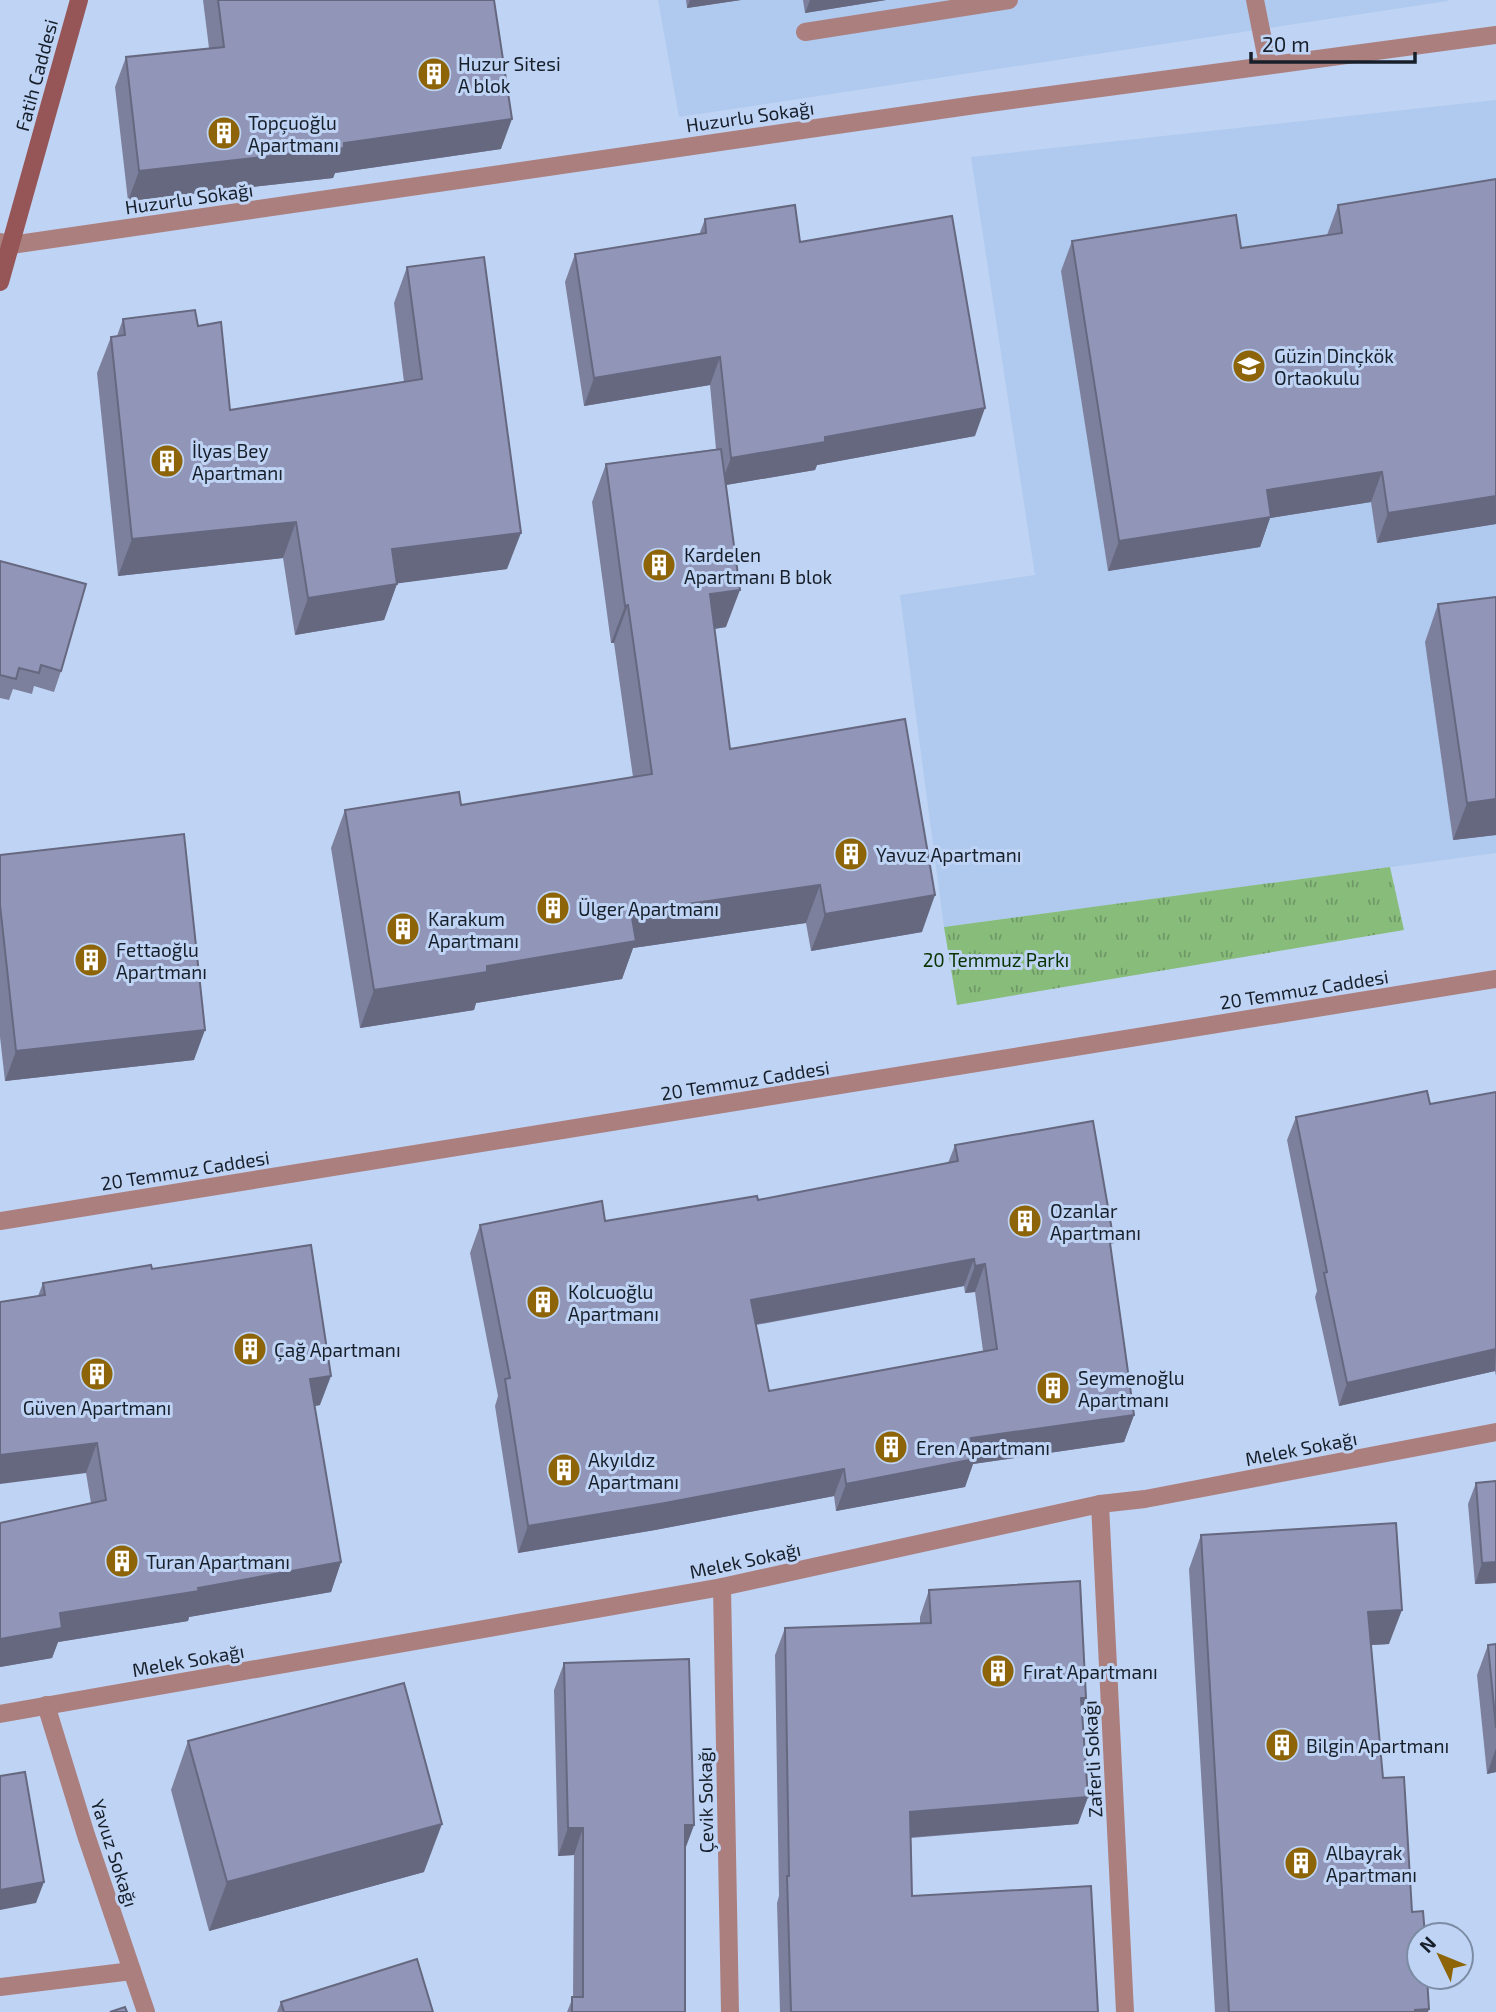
<svg xmlns="http://www.w3.org/2000/svg" width="1496" height="2012" font-family="'Exo 2',sans-serif">
<style>
.built{fill:#b0c9ee}
.grass{fill:url(#grass-tufts)}
.lines{fill:none;stroke-linecap:round;stroke-linejoin:round}
.lane{stroke:#ac7f7f;stroke-width:18}
.street{stroke:#ac7f7f;stroke-width:18}
.secondary{stroke:#965657;stroke-width:18}
.wall{fill:#7d809d;fill-rule:evenodd}
.shaded-wall{fill:#666880}
.building{fill:#9195b7;stroke:#666880;stroke-width:2;fill-rule:evenodd}
.labels{text-anchor:middle;dominant-baseline:central;stroke-width:6;stroke-linejoin:round;paint-order:stroke}
.poi-label{font-size:19px;fill:#171f2b;stroke:#bfd4f4;text-anchor:start}
.street-label{font-size:19px;fill:#171f2b;stroke:#bfd4f4}
.park-label{font-size:19px;fill:#093300;stroke:#bfd4f4}
</style>
<defs>
<pattern id="grass-tufts" width="24" height="20" patternUnits="userSpaceOnUse" patternTransform="scale(1.75)"><rect width="24" height="20" fill="#88bc7b"/><path d="M3 7l-1-3M5 7V3M7 7l1-3M15 17l-1-3M17 17v-4M19 17l1-3" fill="none" stroke="#6e9865"/></pattern>
</defs>
<rect width="100%" height="100%" fill="#bfd4f4"/>
<g class="built">
<polygon points="658,0 1447,0 1448,1 679,117"/>
<polygon points="1496,100 1496,853 944,927 900,595 1035,575 971,157"/>
</g>
<polygon class="grass" points="1390,867 1404,930 957,1005 944,927"/>
<g class="lines">
<g class="lane">
<polyline points="1255,0 1268,65"/>
<polyline points="805,32 1009,0"/>
</g>
<g class="street">
<polyline points="0,242 11,245 975,105 1496,35"/>
<polyline points="0,1221 1496,979"/>
<polyline points="1100,1504 1125,2012"/>
<polyline points="722,1587 730,2012"/>
<polyline points="46,1705 86,1835 146,2012"/>
<polyline points="0,1714 722,1587 1100,1504 1145,1499 1496,1432"/>
<polyline points="0,1987 132,1971"/>
</g>
<polyline class="secondary" points="0,282 79,0"/>
</g>
<g class="wall">
<polygon points="203,0 494,0 501,149 335,173 333,178 128,201 115,87 126,57 209,48"/>
<polygon points="686,0 741,0 687,8"/>
<polygon points="803,0 886,0 805,13"/>
<polygon points="1338,205 1496,524 1377,543 1371,502 1270,518 1260,547 1108,571 1061,271 1072,241 1241,248 1327,235"/>
<polygon points="705,219 800,242 975,436 817,465 815,470 726,485 726,627 714,629 730,749 922,932 811,951 806,923 633,948 622,979 476,1003 474,1010 360,1028 331,848 345,810 461,805 633,777 614,643 611,643 592,502 606,464 716,449 710,385 584,406 565,282 575,254 699,235"/>
<polygon points="407,267 507,569 397,583 384,620 295,635 283,558 118,576 97,373 111,337 117,336 123,319 198,326 230,410 404,382 394,303"/>
<polygon points="0,561 61,671 54,692 34,686 32,694 13,689 9,700 0,698"/>
<polygon points="1438,604 1496,835 1453,840 1425,642"/>
<polygon points="0,855 194,1060 5,1081 0,1037"/>
<polygon points="1496,1092 1496,1376 1495,1371 1339,1406 1315,1297 1317,1291 1287,1140 1296,1117 1430,1104"/>
<path d="M955,1145L1111,1250L1134,1415L1124,1442L973,1464L965,1487L836,1511L834,1496L655,1530L518,1553L495,1406L498,1396L470,1253L480,1225L605,1221L758,1200L948,1163ZM964,1286L965,1293L975,1292L983,1351L769,1391L756,1325Z"/>
<polygon points="152,1269 320,1405 315,1406 341,1562 331,1592 189,1617 188,1621 58,1642 52,1658 0,1667 0,1523 91,1503 86,1473 38,1296 43,1283"/>
<polygon points="1476,1483 1496,1583 1475,1584 1468,1504"/>
<polygon points="1201,1535 1389,1644 1371,1645 1383,1778 1412,1912 1428,2012 1215,2012 1189,1569"/>
<polygon points="929,1590 1082,1711 1088,1797 1078,1824 911,1838 912,1896 1098,2012 780,2012 777,1903 779,1896 775,1655 785,1628 920,1623 920,1617"/>
<polygon points="1496,1644 1496,1772 1487,1774 1477,1675 1488,1645"/>
<polygon points="564,1663 694,1825 685,1849 685,2012 567,2012 573,1997 574,1855 558,1856 554,1690"/>
<polygon points="188,1741 424,1872 209,1931 171,1790"/>
<polygon points="281,2002 433,2012 277,2012"/>
</g>
<g class="shaded-wall">
<polygon points="690,0 741,0 687,8"/>
<polygon points="810,0 886,0 805,13"/>
<polygon points="512,119 501,149 335,173 333,178 128,201 139,171 344,143"/>
<polygon points="720,357 710,385 584,406 594,378"/>
<polygon points="985,408 975,436 817,465 815,470 720,486 731,458 825,437"/>
<polygon points="1382,472 1371,502 1270,518 1260,547 1108,571 1119,541 1267,490"/>
<polygon points="1496,496 1496,524 1377,543 1388,513"/>
<polygon points="296,522 283,558 118,576 132,539"/>
<polygon points="521,533 507,569 378,586 392,549"/>
<polygon points="397,584 384,620 295,635 308,598"/>
<polygon points="740,590 726,627 696,632 710,594"/>
<polygon points="628,605 614,643 611,643 625,606"/>
<polygon points="1496,799 1496,835 1453,840 1467,803"/>
<polygon points="820,885 806,923 633,948 622,979 476,1003 474,1010 360,1028 374,990 487,966 631,912"/>
<polygon points="935,895 922,932 811,951 825,914"/>
<polygon points="205,1030 194,1060 5,1081 16,1051"/>
<polygon points="974,1259 964,1286 741,1327 751,1300"/>
<polygon points="985,1264 975,1292 965,1293 975,1266"/>
<polygon points="1496,1349 1495,1371 1339,1406 1347,1383"/>
<polygon points="331,1376 320,1405 299,1409 310,1379"/>
<polygon points="1134,1415 1124,1442 973,1464 965,1487 836,1511 846,1484 971,1438"/>
<polygon points="97,1443 86,1473 0,1484 0,1455"/>
<polygon points="844,1469 834,1496 655,1530 518,1553 528,1526"/>
<polygon points="341,1562 331,1592 189,1617 188,1621 58,1642 52,1658 0,1667 0,1639 60,1613"/>
<polygon points="1496,1562 1496,1583 1475,1584 1482,1563"/>
<polygon points="1402,1610 1389,1644 1356,1646 1368,1612"/>
<polygon points="1081,1698 1086,1698 1077,1724"/>
<polygon points="1496,1748 1496,1772 1487,1774"/>
<polygon points="1088,1797 1078,1824 901,1838 910,1812"/>
<polygon points="442,1824 424,1872 209,1931 227,1882"/>
<polygon points="685,1825 694,1825 684,1852"/>
<polygon points="568,1828 583,1828 574,1855 558,1856"/>
<polygon points="44,1882 36,1903 0,1910 0,1890"/>
<polygon points="1429,2009 1428,2012 1415,2012 1415,2010"/>
</g>
<g class="building">
<polygon points="218,0 494,0 512,119 344,143 344,148 139,171 126,57 224,47"/>
<polygon points="1496,179 1496,496 1388,513 1382,472 1267,490 1271,517 1119,541 1072,241 1236,215 1241,248 1342,233 1338,205"/>
<polygon points="795,205 800,242 952,216 985,408 825,437 825,442 731,458 720,357 594,378 575,254 706,233 705,219"/>
<polygon points="484,257 521,533 392,549 397,584 308,598 296,522 132,539 111,337 125,335 123,319 195,310 198,326 221,322 230,410 422,379 407,267"/>
<polygon points="721,449 740,590 710,594 730,749 905,719 935,895 825,914 820,885 631,912 636,941 487,966 487,972 374,990 345,810 459,792 461,805 652,774 628,605 625,606 606,464"/>
<polygon points="0,561 86,584 61,671 41,665 39,673 19,668 16,679 0,675"/>
<polygon points="1496,597 1496,799 1467,803 1438,604"/>
<polygon points="184,834 205,1030 16,1051 0,905 0,855"/>
<polygon points="1427,1091 1430,1104 1496,1092 1496,1349 1347,1383 1324,1273 1327,1272 1296,1117"/>
<path d="M1093,1121L1114,1242L1110,1243L1134,1415L971,1438L974,1459L846,1484L844,1469L665,1503L528,1526L505,1379L510,1378L480,1225L602,1201L605,1221L757,1196L758,1200L958,1161L955,1145ZM974,1259L975,1266L985,1264L997,1349L769,1391L751,1300Z"/>
<polygon points="311,1245 331,1376 310,1379 341,1562 198,1588 199,1591 60,1613 62,1628 0,1639 0,1523 106,1500 97,1443 0,1455 0,1302 45,1295 43,1283 151,1265 152,1269"/>
<polygon points="1496,1481 1496,1562 1482,1563 1476,1483"/>
<polygon points="1396,1523 1402,1610 1368,1612 1383,1778 1404,1777 1412,1912 1423,1911 1425,1935 1419,1935 1419,1977 1427,1977 1429,2009 1415,2010 1415,2012 1229,2012 1201,1535"/>
<polygon points="1080,1581 1086,1698 1081,1698 1088,1797 910,1812 912,1896 1091,1886 1098,2012 791,2012 787,1876 789,1876 785,1628 931,1623 929,1590"/>
<polygon points="1496,1644 1496,1728 1488,1645"/>
<polygon points="689,1659 694,1825 685,1825 685,2012 572,2012 572,1997 583,1997 583,1828 568,1828 564,1663"/>
<polygon points="404,1683 442,1824 227,1882 188,1741"/>
<polygon points="25,1772 44,1882 0,1890 0,1776"/>
<polygon points="417,1959 433,2012 284,2012 281,2002"/>
<polygon points="125,2007 127,2012 110,2012"/>
</g>
<defs>
<symbol id="building-disc" viewBox="-11 -11 22 22"><circle r="9.5" fill="#8d6408" stroke="#bfd4f4"/><path d="M-4-6H4V6H1V3H-1V6H-4ZM-2.5-4.3h1.7v1.8h-1.7ZM.8-4.3h1.7v1.8H.8ZM-2.5-1h1.7V.8h-1.7ZM.8-1h1.7V.8H.8Z" fill="#fff"/></symbol>
<symbol id="school-disc" viewBox="-11 -11 22 22"><circle r="9.5" fill="#8d6408" stroke="#bfd4f4"/><path d="M0-5L7-2L0 1L-7-2ZM-4 1L0 2.5L4 1V4Q0 6-4 4Z" fill="#fff"/></symbol>
</defs>
<g fill-rule="evenodd">
<use href="#building-disc" x="415" y="55" width="38" height="38"/>
<use href="#building-disc" x="205" y="114" width="38" height="38"/>
<use href="#school-disc" x="1230" y="347" width="38" height="38"/>
<use href="#building-disc" x="148" y="442" width="38" height="38"/>
<use href="#building-disc" x="640" y="546" width="38" height="38"/>
<use href="#building-disc" x="832" y="835" width="38" height="38"/>
<use href="#building-disc" x="534" y="889" width="38" height="38"/>
<use href="#building-disc" x="384" y="910" width="38" height="38"/>
<use href="#building-disc" x="72" y="941" width="38" height="38"/>
<use href="#building-disc" x="1006" y="1202" width="38" height="38"/>
<use href="#building-disc" x="524" y="1283" width="38" height="38"/>
<use href="#building-disc" x="231" y="1330" width="38" height="38"/>
<use href="#building-disc" x="78" y="1355" width="38" height="38"/>
<use href="#building-disc" x="1034" y="1369" width="38" height="38"/>
<use href="#building-disc" x="872" y="1428" width="38" height="38"/>
<use href="#building-disc" x="545" y="1451" width="38" height="38"/>
<use href="#building-disc" x="103" y="1542" width="38" height="38"/>
<use href="#building-disc" x="979" y="1652" width="38" height="38"/>
<use href="#building-disc" x="1263" y="1726" width="38" height="38"/>
<use href="#building-disc" x="1282" y="1844" width="38" height="38"/>
</g>
<g class="labels">
<g class="poi-label">
<text x="458" y="63">Huzur Sitesi<tspan x="458" dy="22">A blok</tspan></text>
<text x="248" y="122">Topçuoğlu<tspan x="248" dy="22">Apartmanı</tspan></text>
<text x="1274" y="355">Güzin Dinçkök<tspan x="1274" dy="22">Ortaokulu</tspan></text>
<text x="192" y="450">İlyas Bey<tspan x="192" dy="22">Apartmanı</tspan></text>
<text x="684" y="554">Kardelen<tspan x="684" dy="22">Apartmanı B blok</tspan></text>
<text x="876" y="854">Yavuz Apartmanı</text>
<text x="578" y="908">Ülger Apartmanı</text>
<text x="428" y="918">Karakum<tspan x="428" dy="22">Apartmanı</tspan></text>
<text x="116" y="949">Fettaoğlu<tspan x="116" dy="22">Apartmanı</tspan></text>
<text x="1050" y="1210">Ozanlar<tspan x="1050" dy="22">Apartmanı</tspan></text>
<text x="568" y="1291">Kolcuoğlu<tspan x="568" dy="22">Apartmanı</tspan></text>
<text x="274" y="1349">Çağ Apartmanı</text>
<text x="1078" y="1377">Seymenoğlu<tspan x="1078" dy="22">Apartmanı</tspan></text>
<text x="97" y="1407" text-anchor="middle">Güven Apartmanı</text>
<text x="916" y="1447">Eren Apartmanı</text>
<text x="588" y="1459">Akyıldız<tspan x="588" dy="22">Apartmanı</tspan></text>
<text x="146" y="1561">Turan Apartmanı</text>
<text x="1023" y="1671">Fırat Apartmanı</text>
<text x="1306" y="1745">Bilgin Apartmanı</text>
<text x="1326" y="1852">Albayrak<tspan x="1326" dy="22">Apartmanı</tspan></text>
</g>
<g class="street-label">
<text transform="translate(36 75) rotate(-75)">Fatih Caddesi</text>
<text transform="translate(750 116) rotate(-8)">Huzurlu Sokağı</text>
<text transform="translate(189 198) rotate(-8)">Huzurlu Sokağı</text>
<text transform="translate(1304 989) rotate(-9)">20 Temmuz Caddesi</text>
<text transform="translate(745 1080) rotate(-9)">20 Temmuz Caddesi</text>
<text transform="translate(185 1170) rotate(-9)">20 Temmuz Caddesi</text>
<text transform="translate(1301 1448) rotate(-11)">Melek Sokağı</text>
<text transform="translate(745 1560) rotate(-12)">Melek Sokağı</text>
<text transform="translate(188 1660) rotate(-10)">Melek Sokağı</text>
<text transform="translate(1092 1759) rotate(-93)">Zaferli Sokağı</text>
<text transform="translate(705 1800) rotate(-91)">Çevik Sokağı</text>
<text transform="translate(115 1853) rotate(72)">Yavuz Sokağı</text>
</g>
<g class="park-label">
<text x="996" y="959">20 Temmuz Parkı</text>
</g>
</g>
<g transform="translate(1440 1956) rotate(313)"><circle r="33" fill="#bfd4f4" stroke="#7c8ca4" stroke-width="2"/>
<path d="M0-5L12 26L0 18L-12 26Z" fill="#8d6408"/>
<text y="-10" font-size="19" font-weight="bold" text-anchor="middle" fill="#171f2b">N</text>
</g>
<path d="M1251 52v10h164v-10" fill="none" stroke="#171f2b" stroke-width="3.5"/>
<text x="1262" y="52" font-size="21" fill="#171f2b" stroke="#bfd4f4" stroke-width="5" paint-order="stroke">20 m</text>
</svg>
